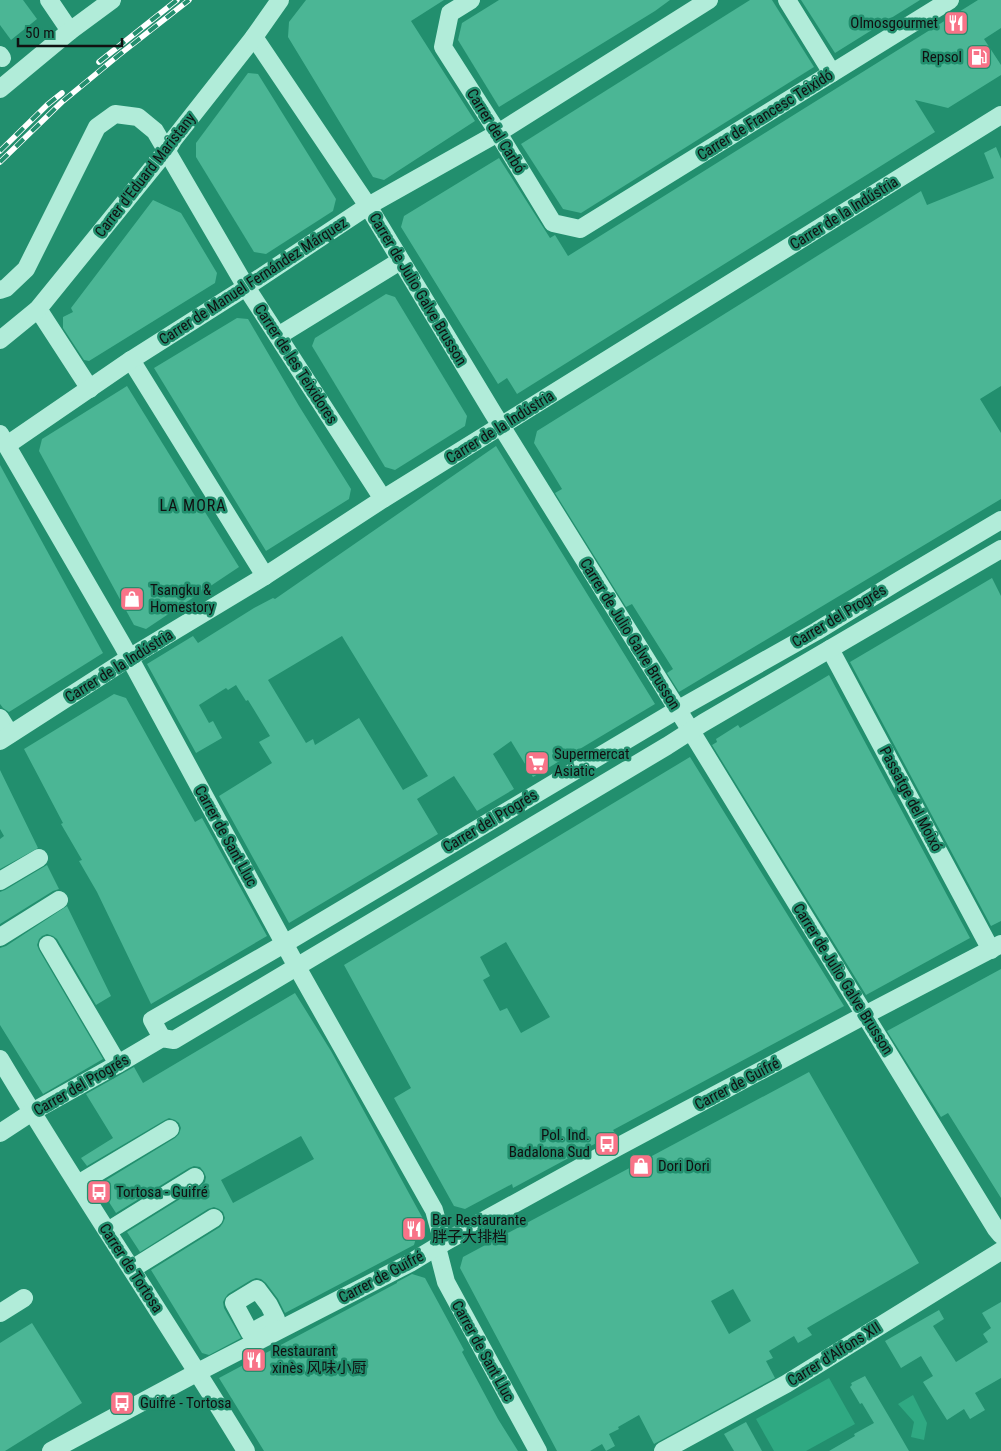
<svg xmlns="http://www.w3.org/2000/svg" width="1001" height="1451" font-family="'Roboto Condensed','Noto Sans SC',sans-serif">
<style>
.green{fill:#2fa982}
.building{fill:#4bb695;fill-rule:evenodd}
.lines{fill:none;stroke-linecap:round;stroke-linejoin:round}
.minor{stroke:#b1ecd9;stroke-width:18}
.rail-casing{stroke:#fff;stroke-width:5.5}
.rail{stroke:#228f6e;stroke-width:4;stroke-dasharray:11;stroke-linecap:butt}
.labels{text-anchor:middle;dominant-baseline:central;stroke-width:5;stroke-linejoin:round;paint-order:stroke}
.poi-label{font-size:15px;fill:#111;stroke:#228f6e;text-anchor:start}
.street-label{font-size:15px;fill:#111;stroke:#228f6e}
.neighbourhood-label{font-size:16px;letter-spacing:1px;fill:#111;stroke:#228f6e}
</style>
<rect width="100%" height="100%" fill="#228f6e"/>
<g class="green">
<polygon points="829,1378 855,1424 806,1451 774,1451 756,1419"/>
<polygon points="913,1395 927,1423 924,1440 911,1437 914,1422 898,1404"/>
</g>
<g class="building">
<polygon points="0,0 23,0 37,19 11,40 0,25"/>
<polygon points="306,0 444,0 411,21 475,121 384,180 373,177 288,37 289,22"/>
<polygon points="499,0 670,0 655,11 499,107 458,40 462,23"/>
<polygon points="750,0 772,0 814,67 581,213 563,209 521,144"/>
<polygon points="801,0 920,0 835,53"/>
<polygon points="978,0 1001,0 1001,28 984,39 1001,65 1001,75 948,108 915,100 935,132 517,394 507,378 498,384 401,227 404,216 499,158 550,238 555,235 568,256"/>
<polygon points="248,73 258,74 336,199 333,211 266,254 254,252 196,157 196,143"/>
<polygon points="996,147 1001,159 1001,386 980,399 1001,433 1001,499 679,692 667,673 673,669 632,604 626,607 555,493 562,489 534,443 537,431 921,191 927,205 994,178 984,153"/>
<polygon points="153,200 181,213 217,273 215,283 89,361 84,360 63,328 63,317 73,312 71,308"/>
<polygon points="386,294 395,297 467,416 465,426 395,470 385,467 312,346 315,338"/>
<polygon points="237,318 248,319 299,406 351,489 349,499 266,551 154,368"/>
<polygon points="127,386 239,567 146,629 134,625 39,451 42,439"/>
<path d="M496,446L655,704L533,777L511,741L493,754L514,789L477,811L454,776L417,799L438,834L289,923L219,796L272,763L259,742L270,736L248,700L246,701L236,685L228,690L226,688L199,705L209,723L213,721L222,738L196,753L147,664L193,636L198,643L254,608L273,598L275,599ZM342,636L428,776L403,790L359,718L315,745L313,739L306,743L268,680Z"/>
<polygon points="0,465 103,653 9,712 3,708 0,704"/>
<polygon points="992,578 1001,596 1001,921 991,926 850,662"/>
<polygon points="829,675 970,938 866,995 712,745 717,742 716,739 738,725 740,728"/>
<polygon points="114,694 126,698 195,822 202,818 267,936 151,1004 97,892 79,861 82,860 61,824 63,823 24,749"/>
<path d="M690,757L844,1006L613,1130L615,1133L513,1188L512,1184L465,1209L454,1206L394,1098L411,1088L344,965ZM506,942L550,1017L521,1033L507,1008L500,1011L483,980L490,976L480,957Z"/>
<polygon points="0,770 38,848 0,869 0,839 4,836 0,829"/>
<polygon points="47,865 59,889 53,891 0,924 0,892 5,890"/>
<polygon points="67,906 111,996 96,1005 57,939 53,936 47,934 42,936 39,939 37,945 39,950 103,1059 43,1094 0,1025 0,948 6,946"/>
<polygon points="1001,969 1001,1198 948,1113 941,1117 887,1031"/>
<path d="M295,993L331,1051L422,1217L414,1245L285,1313L278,1299L266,1283L261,1279L256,1278L251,1280L228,1294L225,1298L223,1302L224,1308L241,1338L209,1355L202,1353L151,1270L220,1227L223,1223L225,1218L223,1212L219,1209L214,1207L208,1209L140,1252L127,1232L201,1186L205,1182L206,1177L204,1172L200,1167L194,1166L189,1168L116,1213L98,1185L175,1138L179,1134L181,1128L179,1123L175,1120L169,1118L165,1120L87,1166L81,1158L113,1138L86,1094L134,1067L143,1083ZM301,1136L314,1159L233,1203L221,1180Z"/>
<path d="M809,1072L919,1263L807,1328L812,1335L798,1343L794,1336L769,1351L773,1358L766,1361L775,1378L654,1444L639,1415L618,1427L619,1429L609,1434L615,1446L606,1451L602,1444L590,1451H557L460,1268L463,1257ZM733,1289L751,1321L729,1334L711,1301Z"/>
<polygon points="412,1274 425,1278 464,1350 462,1352 498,1419 518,1451 264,1451 219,1378 397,1283 397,1282"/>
<polygon points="1001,1302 1001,1378 975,1393 985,1410 970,1419 964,1409 947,1420 923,1382 933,1376 921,1356 901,1368 885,1341 939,1310 944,1319 933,1326 956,1362 988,1342 983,1334 991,1328 982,1313"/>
<polygon points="32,1323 82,1403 5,1451 0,1451 0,1343"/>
<polygon points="865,1376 891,1420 909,1451 829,1451 855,1436 854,1434 874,1423 862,1403 860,1404 850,1387 852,1385 851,1383"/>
<polygon points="746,1422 762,1451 734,1451 724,1434"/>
</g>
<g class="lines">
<g class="minor">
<polyline points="49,0 70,31"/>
<polyline points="471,0 450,13 443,47 498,133 553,223 580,229 950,0"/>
<polyline points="787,0 832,73"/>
<polyline points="254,37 368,206 493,413 691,731 996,1229 1001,1235"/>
<polyline points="0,55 2,58"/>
<polyline points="0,89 70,31 112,0"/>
<polyline points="0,290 6,288 26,269 97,127 115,114 138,117 155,131 246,287 383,499"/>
<polyline points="38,309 90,389"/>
<polyline points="278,336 400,261"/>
<polyline points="0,340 38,309 167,150 173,140 254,37 280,0"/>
<polyline points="131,360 265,576"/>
<polyline points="0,434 122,644 297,967 434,1210 443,1243"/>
<polyline points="7,445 131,360 246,287 368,206 498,133 709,0"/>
<polyline points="830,649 991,950"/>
<polyline points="0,718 10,734"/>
<polyline points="0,741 129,658 265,576 383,499 1001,115"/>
<polyline points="0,881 39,858"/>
<polyline points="0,937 59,900"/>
<polyline points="48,945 118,1064"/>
<polyline points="162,1038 152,1020 284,944 677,710 817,631 895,583 1001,520"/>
<path d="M0,1059C79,1192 166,1319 246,1451"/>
<polyline points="0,1133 32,1112 118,1064 162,1038 174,1040 667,746 703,723 1001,549"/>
<polyline points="78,1184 170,1129"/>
<polyline points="108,1231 195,1177"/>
<polyline points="437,1247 446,1282 538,1451"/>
<polyline points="132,1269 214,1218"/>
<polygon points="257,1289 269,1305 276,1319 250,1333 234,1303"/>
<polyline points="0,1313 24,1298"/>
<polyline points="51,1451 198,1372 410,1263 443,1243 610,1151 865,1015 1001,944"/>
<polyline points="663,1451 786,1384 1001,1251"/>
</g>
<defs>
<g id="rail">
<polyline points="99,62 177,0"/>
<polyline points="0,151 47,105 62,93"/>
<polyline points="0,162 63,101 119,55 189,0"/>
</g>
</defs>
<use href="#rail" class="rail-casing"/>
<use href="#rail" class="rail"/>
</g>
<defs>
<symbol id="restaurant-square" viewBox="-11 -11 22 22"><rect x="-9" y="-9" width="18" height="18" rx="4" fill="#f87388" stroke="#228f6e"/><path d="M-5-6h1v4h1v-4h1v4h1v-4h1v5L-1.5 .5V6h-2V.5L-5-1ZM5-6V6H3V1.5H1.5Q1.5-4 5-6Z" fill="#fff"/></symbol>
<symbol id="fuel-square" viewBox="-11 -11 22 22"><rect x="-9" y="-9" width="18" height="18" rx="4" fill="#f87388" stroke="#228f6e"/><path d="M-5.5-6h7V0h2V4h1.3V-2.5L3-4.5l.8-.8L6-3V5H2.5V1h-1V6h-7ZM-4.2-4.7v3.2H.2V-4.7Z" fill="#fff"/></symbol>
<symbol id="shop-square" viewBox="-11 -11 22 22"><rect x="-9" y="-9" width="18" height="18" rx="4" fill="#f87388" stroke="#228f6e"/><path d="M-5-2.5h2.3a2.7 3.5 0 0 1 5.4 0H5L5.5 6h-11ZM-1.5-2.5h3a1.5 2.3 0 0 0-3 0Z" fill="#fff"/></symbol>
<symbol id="supermarket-square" viewBox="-11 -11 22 22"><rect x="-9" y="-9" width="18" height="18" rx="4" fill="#f87388" stroke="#228f6e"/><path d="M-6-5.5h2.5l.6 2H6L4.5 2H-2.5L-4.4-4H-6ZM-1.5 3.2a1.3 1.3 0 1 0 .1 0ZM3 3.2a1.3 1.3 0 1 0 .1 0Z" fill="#fff"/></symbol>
<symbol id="bus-square" viewBox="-11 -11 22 22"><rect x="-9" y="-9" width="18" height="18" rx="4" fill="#f87388" stroke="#228f6e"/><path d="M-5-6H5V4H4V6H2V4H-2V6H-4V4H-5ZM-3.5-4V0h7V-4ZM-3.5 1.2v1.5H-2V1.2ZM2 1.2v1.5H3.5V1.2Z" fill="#fff"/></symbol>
</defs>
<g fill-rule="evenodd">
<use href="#restaurant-square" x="942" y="9" width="28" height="28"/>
<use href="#fuel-square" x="965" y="43" width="28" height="28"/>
<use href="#shop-square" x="118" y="585" width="28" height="28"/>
<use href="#supermarket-square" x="523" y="749" width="28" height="28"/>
<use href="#bus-square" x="593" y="1130" width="28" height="28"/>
<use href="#shop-square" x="627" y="1152" width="28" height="28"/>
<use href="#bus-square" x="85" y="1178" width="28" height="28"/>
<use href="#restaurant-square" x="400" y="1215" width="28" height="28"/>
<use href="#restaurant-square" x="240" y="1346" width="28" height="28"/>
<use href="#bus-square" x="108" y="1389" width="28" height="28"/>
</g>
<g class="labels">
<g class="poi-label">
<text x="938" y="23" text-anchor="end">Olmosgourmet</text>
<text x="962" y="57" text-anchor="end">Repsol</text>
<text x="150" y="590">Tsangku &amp;<tspan x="150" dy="17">Homestory</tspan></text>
<text x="554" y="754">Supermercat<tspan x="554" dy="17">Asiatic</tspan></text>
<text x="590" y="1135" text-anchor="end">Pol. Ind.<tspan x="590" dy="17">Badalona Sud</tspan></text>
<text x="658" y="1166">Dori Dori</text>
<text x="116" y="1192">Tortosa - Guifré</text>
<text x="432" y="1220">Bar Restaurante<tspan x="432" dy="17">胖子大排档</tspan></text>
<text x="272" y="1351">Restaurant<tspan x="272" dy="17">xinès 风味小厨</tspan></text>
<text x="140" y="1403">Guifré - Tortosa</text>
</g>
<g class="street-label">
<text transform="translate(765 115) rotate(-32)">Carrer de Francesc Teixidó</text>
<text transform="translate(496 131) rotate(58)">Carrer del Carbó</text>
<text transform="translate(145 175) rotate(-52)">Carrer d'Eduard Maristany</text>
<text transform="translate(844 213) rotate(-32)">Carrer de la Indústria</text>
<text transform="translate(253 281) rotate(-33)">Carrer de Manuel Fernández Márquez</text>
<text transform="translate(418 289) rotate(59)">Carrer de Julio Galve Brusson</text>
<text transform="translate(296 364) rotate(57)">Carrer de les Teixidores</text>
<text transform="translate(500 427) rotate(-32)">Carrer de la Indústria</text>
<text transform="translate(839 616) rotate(-31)">Carrer del Progrés</text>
<text transform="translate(630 634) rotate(58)">Carrer de Julio Galve Brusson</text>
<text transform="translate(119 666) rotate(-32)">Carrer de la Indústria</text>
<text transform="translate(911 799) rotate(62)">Passatge del Moixó</text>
<text transform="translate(490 821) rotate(-31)">Carrer del Progrés</text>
<text transform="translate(226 836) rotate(61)">Carrer de Sant Lluc</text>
<text transform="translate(843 979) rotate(58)">Carrer de Julio Galve Brusson</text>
<text transform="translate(737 1084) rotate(-28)">Carrer de Guifré</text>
<text transform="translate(81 1085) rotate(-30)">Carrer del Progrés</text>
<text transform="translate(131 1268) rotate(57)">Carrer de Tortosa</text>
<text transform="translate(381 1277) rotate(-28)">Carrer de Guifré</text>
<text transform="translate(483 1351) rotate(61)">Carrer de Sant Lluc</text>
<text transform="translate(834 1354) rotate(-32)">Carrer d'Alfons XII</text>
</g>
<g class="neighbourhood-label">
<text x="193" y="505">LA MORA</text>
</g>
</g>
<path d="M18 38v8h104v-8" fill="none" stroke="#111111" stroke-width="2.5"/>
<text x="25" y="38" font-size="15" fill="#111111" stroke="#228f6e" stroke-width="4" paint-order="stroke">50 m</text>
</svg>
